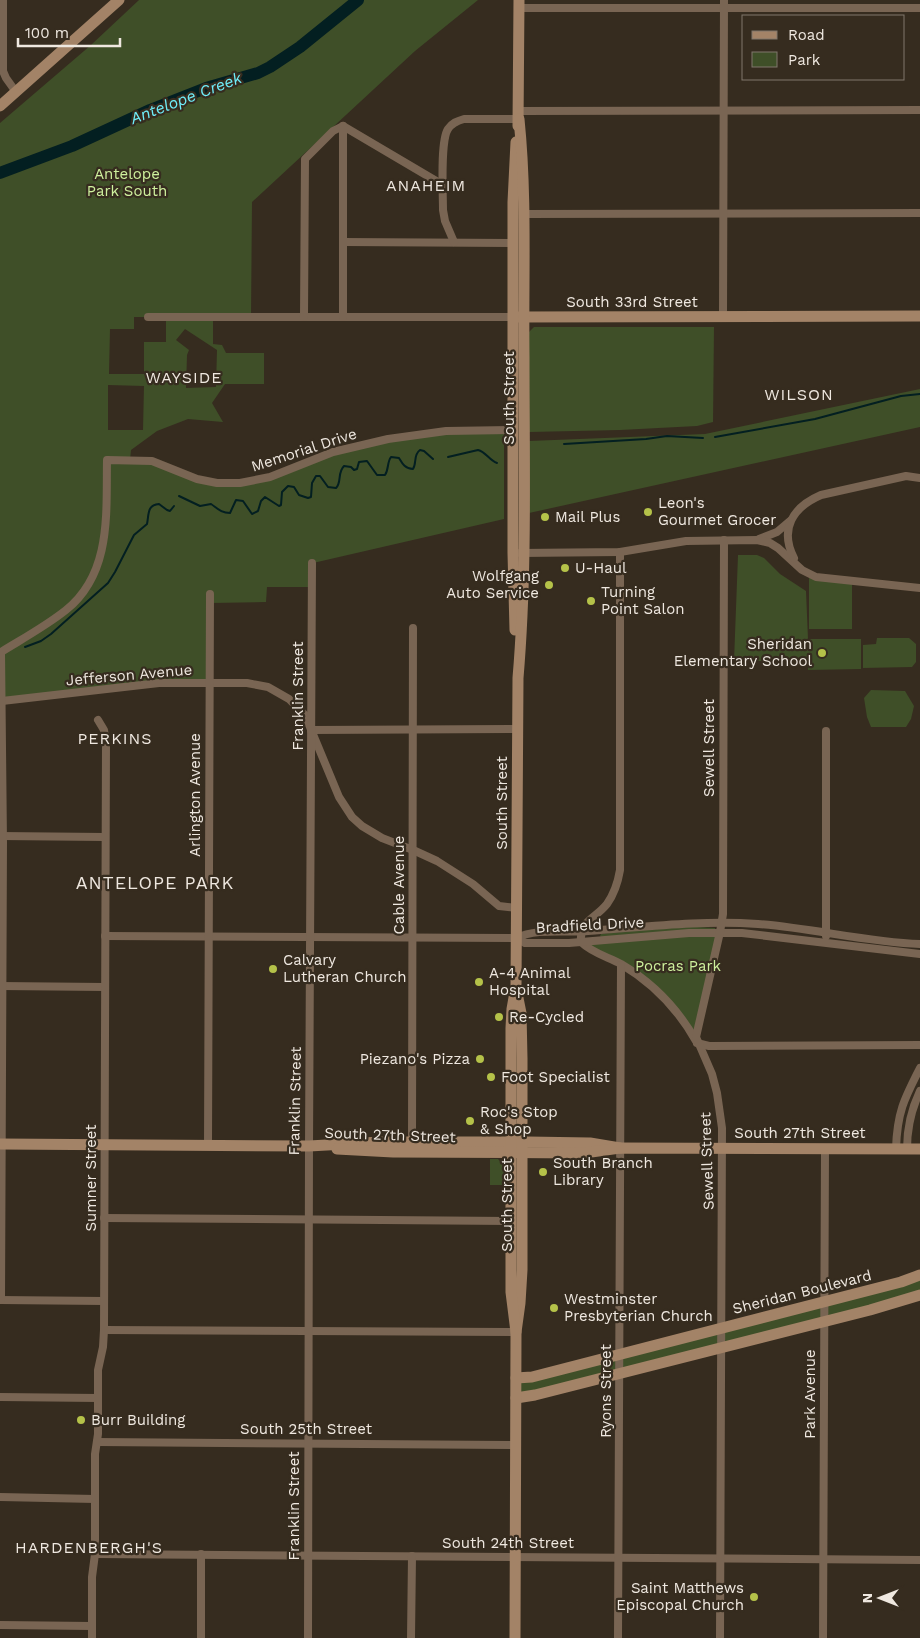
<svg xmlns="http://www.w3.org/2000/svg" width="920" height="1638" font-family="'Work Sans',sans-serif">
<style>
.green{fill:#3f4f28;fill-rule:evenodd}
.lines{fill:none;stroke-linecap:round;stroke-linejoin:round}
.stream{stroke:#031f21;stroke-width:2}
.river{stroke:#031f21;stroke-width:12}
.street{stroke:#796553;stroke-width:8}
.secondary{stroke:#a38367;stroke-width:11}
.poi-dot{fill:#b5c249;stroke:#362c1f;stroke-width:2}
.labels{text-anchor:middle;dominant-baseline:central;stroke-width:4.5;stroke-linejoin:round;paint-order:stroke}
.park-label{font-size:15px;fill:#cef09d;stroke:#362c1f}
.street-label{font-size:15px;fill:#efe8e0;stroke:#362c1f}
.poi-label{font-size:15px;fill:#efe8e0;stroke:#362c1f;text-anchor:start}
.water-label{font-size:16px;font-style:italic;fill:#6feefa;stroke:#362c1f}
.neighbourhood-label{font-size:16px;letter-spacing:1px;fill:#efe8e0;stroke:#362c1f}
.quarter-label{font-size:18px;letter-spacing:1px;fill:#efe8e0;stroke:#362c1f}
</style>
<rect width="100%" height="100%" fill="#362c1f"/>
<g class="green">
<path d="M139,0H478L415,51L252,202L251,317H213V344L222,345L226,353H264V384H225L212,403L223,422L188,419L157,431L131,450L130,460H144L190,477L240,483L388,439L504,430V519L313,563L312,587H267L266,602L210,603L209,683H159L2,701L0,736V123L91,45ZM134,317H166V342H144V374H109L110,329H134ZM185,329L217,350L216,387L186,388L187,355L189,350L176,340ZM108,385L144,386L143,430H108Z"/>
<polygon points="534,327 714,327 713,422 697,426 620,430 529,432 529,332"/>
<polygon points="920,389 920,427 529,513 529,441 705,434"/>
<polygon points="738,555 757,555 764,558 780,574 806,591 808,639 861,639 861,669 808,670 808,661 734,661"/>
<polygon points="809,574 852,582 852,629 809,629"/>
<polygon points="877,638 909,638 916,644 916,662 912,667 863,668 863,645 876,644"/>
<polygon points="871,690 905,691 914,706 911,719 906,727 871,727 867,717 864,698"/>
<polygon points="681,926 715,928 715,929 601,937 600,936 601,934"/>
<polygon points="720,932 696,1037 651,985 581,942"/>
<polygon points="490,1159 498,1159 505,1167 505,1185 490,1185"/>
<polygon points="920,1275 920,1295 516,1398 516,1378"/>
</g>
<g class="lines">
<g class="stream">
<polyline points="715,437 815,419 901,396 920,394"/>
<polyline points="564,444 646,439 667,436 703,438"/>
<path d="M448,457L478,450C486,452 489,460 497,463"/>
<path d="M179,496L200,506L211,504C217,508 221,513 230,513L236,500L243,501L252,514L258,511L261,501L265,497L279,506L281,505L282,492L288,486L294,487L299,495L308,498L311,497L312,483L316,476H320L328,487L336,488C342,482 337,473 344,466L351,467L354,470L357,469L359,462L367,461L377,475H385C389,469 387,462 391,457L399,458C402,463 405,469 413,469C417,463 413,455 420,450L424,451L433,459"/>
<path d="M25,647L41,641L51,634L108,583L115,572L134,535L147,524C149,514 147,505 159,504L167,510L170,511L174,506"/>
</g>
<polyline class="river" points="0,173 72,146 150,110 206,88 258,73 270,67 300,47 358,0"/>
<g class="street">
<polyline points="3,0 3,71 6,78 16,92"/>
<polyline points="519,8 920,8"/>
<polyline points="519,111 920,110"/>
<polyline points="343,126 443,185"/>
<polyline points="524,214 920,213"/>
<polyline points="343,242 513,243"/>
<path d="M454,242L445,221L443,210C443,193 440,141 448,129C452,123 457,121 464,119H519"/>
<polyline points="148,317 513,317"/>
<polyline points="304,317 305,159 333,131 343,126"/>
<polyline points="343,317 343,126"/>
<polyline points="723,317 724,0"/>
<polyline points="759,539 777,532 790,521"/>
<path d="M620,552V870C618,882 614,894 607,904C595,919 579,921 581,942C592,953 608,957 621,964C653,983 678,1009 696,1041"/>
<polyline points="520,553 620,552 686,541 757,540 770,543 778,548 802,570 816,577 920,588"/>
<path d="M794,558C779,529 793,507 821,495L906,476L920,478"/>
<polyline points="2,701 159,683 247,683 268,687 289,699 305,715 339,797 352,817 362,826 382,838 413,850 437,861 473,884 499,906 517,908"/>
<polyline points="311,730 518,729"/>
<polyline points="0,836 105,837"/>
<path d="M105,936L517,938C535,928 567,933 588,931C645,927 701,920 758,924C812,928 866,942 920,944"/>
<polyline points="826,936 826,731"/>
<polyline points="517,938 525,943 569,943 689,933 742,933 920,954"/>
<polyline points="0,986 105,987"/>
<polyline points="697,1043 709,1046 920,1045"/>
<polyline points="412,1142 413,628"/>
<polyline points="208,1146 210,594"/>
<path d="M896,1149C897,1113 904,1099 920,1068"/>
<path d="M907,1149C907,1128 911,1110 920,1091"/>
<polyline points="104,1218 510,1221"/>
<polyline points="0,1300 104,1301"/>
<path d="M1,1300L3,842L1,652C22,639 46,626 66,610C112,573 106,513 107,460L152,461L197,479L217,483H240L270,477L333,452L388,439L446,431L512,430"/>
<polyline points="104,1330 516,1332"/>
<polyline points="0,1397 98,1398"/>
<polyline points="97,1442 515,1445"/>
<polyline points="0,1497 95,1499"/>
<polyline points="95,1554 920,1560"/>
<polyline points="0,1625 92,1626"/>
<polyline points="92,1638 92,1577 95,1554 95,1454 98,1434 98,1370 103,1347 104,1330 106,743 104,730 98,720"/>
<polyline points="201,1638 201,1554"/>
<polyline points="308,1638 309,1146 312,563"/>
<polyline points="411,1638 412,1556"/>
<polyline points="618,1638 621,965"/>
<polyline points="720,1638 722,1128 717,1093 712,1074 696,1037 720,932 723,914 724,540"/>
<polyline points="823,1638 825,1149"/>
</g>
<g class="secondary">
<polyline points="0,106 119,0"/>
<polyline points="518,126 519,0"/>
<polyline points="517,317 920,316"/>
<polyline points="515,630 513,553 513,202 516,142"/>
<polyline points="0,1144 309,1146 381,1142 528,1142 590,1143 620,1148"/>
<polyline points="337,1149 393,1152 584,1153 620,1148 920,1149"/>
<path d="M516,1332L520,1303L522,1270V1058L521,1013L516,988L518,678C527,571 524,463 524,357C523,277 527,198 519,119"/>
<polyline points="516,1378 532,1377 901,1282 920,1275"/>
<polyline points="516,1398 535,1395 870,1310 920,1295"/>
<polyline points="515,1638 516,1332 511,1292 511,1028 512,1009 515,992"/>
</g>
</g>
<g class="poi-dot">
<circle cx="648" cy="512" r="5"/>
<circle cx="545" cy="517" r="5"/>
<circle cx="565" cy="568" r="5"/>
<circle cx="549" cy="585" r="5"/>
<circle cx="591" cy="601" r="5"/>
<circle cx="822" cy="653" r="5"/>
<circle cx="273" cy="969" r="5"/>
<circle cx="479" cy="982" r="5"/>
<circle cx="499" cy="1017" r="5"/>
<circle cx="480" cy="1059" r="5"/>
<circle cx="491" cy="1077" r="5"/>
<circle cx="470" cy="1121" r="5"/>
<circle cx="543" cy="1172" r="5"/>
<circle cx="554" cy="1308" r="5"/>
<circle cx="81" cy="1420" r="5"/>
<circle cx="754" cy="1597" r="5"/>
</g>
<g class="labels">
<g class="park-label">
<text x="127" y="174">Antelope<tspan x="127" dy="17">Park South</tspan></text>
<text x="678" y="966">Pocras Park</text>
</g>
<g class="street-label">
<text x="632" y="302">South 33rd Street</text>
<text transform="translate(509 398) rotate(-90)">South Street</text>
<text transform="translate(304 450) rotate(-18)">Memorial Drive</text>
<text transform="translate(129 675) rotate(-5)">Jefferson Avenue</text>
<text transform="translate(298 696) rotate(-90)">Franklin Street</text>
<text transform="translate(709 748) rotate(-90)">Sewell Street</text>
<text transform="translate(195 795) rotate(-90)">Arlington Avenue</text>
<text transform="translate(502 803) rotate(-90)">South Street</text>
<text transform="translate(399 885) rotate(-90)">Cable Avenue</text>
<text transform="translate(590 925) rotate(-3)">Bradfield Drive</text>
<text transform="translate(295 1101) rotate(-89)">Franklin Street</text>
<text x="800" y="1133">South 27th Street</text>
<text transform="translate(390 1135) rotate(2)">South 27th Street</text>
<text transform="translate(707 1161) rotate(-92)">Sewell Street</text>
<text transform="translate(91 1178) rotate(-90)">Sumner Street</text>
<text transform="translate(507 1205) rotate(-90)">South Street</text>
<text transform="translate(802 1292) rotate(-14)">Sheridan Boulevard</text>
<text transform="translate(606 1391) rotate(-90)">Ryons Street</text>
<text transform="translate(810 1394) rotate(-90)">Park Avenue</text>
<text x="306" y="1429">South 25th Street</text>
<text transform="translate(294 1506) rotate(-90)">Franklin Street</text>
<text x="508" y="1543">South 24th Street</text>
</g>
<g class="poi-label">
<text x="658" y="503">Leon's<tspan x="658" dy="17">Gourmet Grocer</tspan></text>
<text x="555" y="517">Mail Plus</text>
<text x="575" y="568">U-Haul</text>
<text x="539" y="576" text-anchor="end">Wolfgang<tspan x="539" dy="17">Auto Service</tspan></text>
<text x="601" y="592">Turning<tspan x="601" dy="17">Point Salon</tspan></text>
<text x="812" y="644" text-anchor="end">Sheridan<tspan x="812" dy="17">Elementary School</tspan></text>
<text x="283" y="960">Calvary<tspan x="283" dy="17">Lutheran Church</tspan></text>
<text x="489" y="973">A-4 Animal<tspan x="489" dy="17">Hospital</tspan></text>
<text x="509" y="1017">Re-Cycled</text>
<text x="470" y="1059" text-anchor="end">Piezano's Pizza</text>
<text x="501" y="1077">Foot Specialist</text>
<text x="480" y="1112">Roc's Stop<tspan x="480" dy="17">&amp; Shop</tspan></text>
<text x="553" y="1163">South Branch<tspan x="553" dy="17">Library</tspan></text>
<text x="564" y="1299">Westminster<tspan x="564" dy="17">Presbyterian Church</tspan></text>
<text x="91" y="1420">Burr Building</text>
<text x="744" y="1588" text-anchor="end">Saint Matthews<tspan x="744" dy="17">Episcopal Church</tspan></text>
</g>
<g class="water-label">
<text transform="translate(186 98) rotate(-21)">Antelope Creek</text>
</g>
<g class="neighbourhood-label">
<text x="426" y="185">ANAHEIM</text>
<text x="184" y="377">WAYSIDE</text>
<text x="799" y="394">WILSON</text>
<text x="115" y="738">PERKINS</text>
<text x="89" y="1547">HARDENBERGH'S</text>
</g>
<g class="quarter-label">
<text x="155" y="882">ANTELOPE PARK</text>
</g>
</g>
<rect x="742" y="15" width="162" height="65" fill="#362c1f" stroke="#80776c"/>
<rect x="752" y="31" width="25" height="8" fill="#a38367" stroke="#80776c"/>
<text x="788" y="40" font-size="15" fill="#efe8e0">Road</text>
<rect x="752" y="52" width="25" height="15" fill="#3f4f28" stroke="#80776c"/>
<text x="788" y="65" font-size="15" fill="#efe8e0">Park</text>
<g transform="translate(880 1598) rotate(270)" stroke="#362c1f" stroke-width="4" paint-order="stroke">
<path d="M0-4L9 19L0 12L-9 19Z" fill="#efe8e0"/>
<text y="-8" font-size="14" font-weight="bold" text-anchor="middle" fill="#efe8e0">N</text>
</g>
<path d="M18 38v8h102v-8" fill="none" stroke="#efe8e0" stroke-width="2.5"/>
<text x="25" y="38" font-size="15" fill="#efe8e0" stroke="#362c1f" stroke-width="4" paint-order="stroke">100 m</text>
</svg>
